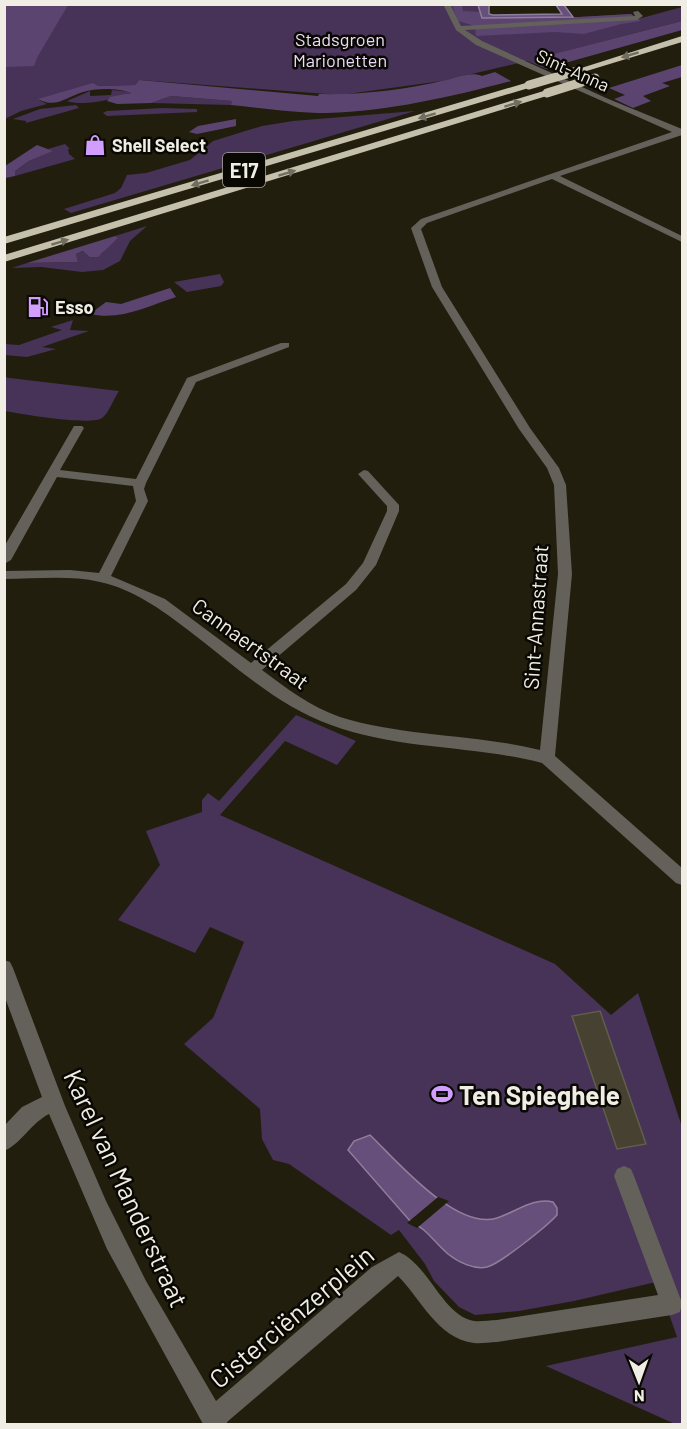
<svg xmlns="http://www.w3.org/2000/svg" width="687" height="1429" font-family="Barlow,sans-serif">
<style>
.green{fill:#473258}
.forest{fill:#5c4470}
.water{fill:#674f7c;stroke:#907f9b;stroke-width:1.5}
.pier{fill:#221e0e}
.building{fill:#464131;stroke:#625e4c;stroke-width:1.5}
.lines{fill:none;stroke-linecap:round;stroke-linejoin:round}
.minor{fill:#636159;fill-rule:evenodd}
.motorway{fill:#c5c0ac;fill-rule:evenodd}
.motorway-bridge{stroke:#c5c0ac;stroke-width:9}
.oneway{fill:#716d60}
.labels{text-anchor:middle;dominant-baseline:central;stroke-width:5;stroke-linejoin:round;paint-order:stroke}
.far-park-label{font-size:18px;fill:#ebdcfa;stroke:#0a0803}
.far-street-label{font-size:18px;fill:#f0eee4;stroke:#0a0803}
.far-poi-label{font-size:18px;font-weight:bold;fill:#f0eee4;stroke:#0a0803;text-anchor:start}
.shield{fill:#0a0803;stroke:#aba9a0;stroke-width:1.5}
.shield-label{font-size:20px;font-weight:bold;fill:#f0eee4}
.street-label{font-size:21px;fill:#f0eee4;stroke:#0a0803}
.near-poi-label{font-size:26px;font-weight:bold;fill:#f0eee4;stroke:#0a0803;text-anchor:start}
.near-street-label{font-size:26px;fill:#f0eee4;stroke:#0a0803}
</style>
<rect width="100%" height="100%" fill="#221e0e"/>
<g class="green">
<polygon points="478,4 482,18 579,17 631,14 638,19 682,7 682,21 543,57 558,65 546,69 527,61 442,81 340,95 139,80 135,85 98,86 39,100 47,104 21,111 5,119 5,5"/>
<path d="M112,90L131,92C117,99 83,107 67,101L90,91V96L111,95Z"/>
<polygon points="171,96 233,101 231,105 151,103"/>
<polygon points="76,105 79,108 26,123 26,121 13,119 40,109"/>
<polygon points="163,108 197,109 197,112 107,116 103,113 107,111"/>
<polygon points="415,111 71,213 64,209 115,193 121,188 127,175 146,173 190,160 213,141 262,126 293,121"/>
<polygon points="65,144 70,149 68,149 69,154 75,159 15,176 15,171 29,161 52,151 48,149"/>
<polygon points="147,226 130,241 120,261 103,270 82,272 41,267 12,268 27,263 78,262 76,254 84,251 102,254 107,246 117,239 115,236"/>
<polygon points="220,274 224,282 221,286 187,292 174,282"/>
<polygon points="73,320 70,330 89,331 42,347 56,349 27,357 5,355 5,344 19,345 62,330 51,327"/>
<path d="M5,377L10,378L119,391C114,398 109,413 102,418C91,426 21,414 5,411Z"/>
<polygon points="296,715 356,741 337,765 285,741 220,815 555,964 611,1015 638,993 682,1127 682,1424 675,1424 546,1366 677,1337 669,1314 669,1279 574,1301 519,1311 475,1315 459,1307 434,1281 425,1264 399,1230 391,1235 289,1164 273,1160 262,1139 260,1109 184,1044 213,1018 244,942 210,927 195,953 118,920 160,865 146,831 202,812 202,800 208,793 219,801"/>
</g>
<g class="forest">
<polygon points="4,5 68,5 38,56 34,66 5,67"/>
<polygon points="452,5 478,5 462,5 463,11 480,12 482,18 579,17 631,14 641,21 621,24 584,34 555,32 476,36 475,26 458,21"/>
<polygon points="682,21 682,30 558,65 542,57"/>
<polygon points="682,65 682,77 662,83 670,86 643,96 651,101 633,108 614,99 625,95 609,88"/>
<path d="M495,72L511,81C450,97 390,111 327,113C295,113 262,108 231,105L232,101L171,96L151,103L117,104L107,101L110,97L131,93C118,88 96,88 83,92C66,97 56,109 38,99L93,83L98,86L135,85L139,80L318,96L319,94C361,95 405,90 446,80C457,78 471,71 482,76Z"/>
<polygon points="236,119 236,126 197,134 189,132 198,126"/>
<polygon points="37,145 53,151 29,161 15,171 15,176 5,178 5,166"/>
<polygon points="115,236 118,238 98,257 90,257 83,251 76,254 78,262 27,263"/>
<path d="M170,288L176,297C148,306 120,321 90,314L106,302L121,304Z"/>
</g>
<g class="water">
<polygon points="478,5 489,5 489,14 493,15 562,14 556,5 564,5 573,17 482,18"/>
<path d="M370,1135C396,1160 456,1231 497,1218C516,1212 533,1197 553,1202L557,1208V1215C547,1226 500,1264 487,1267C474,1270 458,1262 448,1254C435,1243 426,1228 410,1221L348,1150L354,1141Z"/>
</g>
<polygon class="pier" points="438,1197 449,1201 417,1228 407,1223"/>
<polygon class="building" points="600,1011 646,1144 617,1149 572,1016"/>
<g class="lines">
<g class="minor">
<path d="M443,4H450L461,26L635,16L633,12L638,11L643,16L637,20L465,30L482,41L606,98L682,129V135L560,176L682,236V242L552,179L427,223L421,229L442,287L530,428L559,468L566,485L572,574L555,756L682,868V885L676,883L542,763C473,745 398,750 331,725C277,706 233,664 188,630C162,610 133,589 100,582C69,575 36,579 4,579V571L70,570L99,573L136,501L133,486L57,477L11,560L4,564V547L74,426H82L84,428L60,470L136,479L187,378L281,343H289V347L196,382L146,483L144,489L148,501L111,576L165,599L251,663L346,584L363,563L387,511V506L358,474L364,470L368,471L399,505V511L376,565L356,590L262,670C286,688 311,707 340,717C405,737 475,734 540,750L558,574L554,485L547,468L519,429L432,287L411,228L421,219L672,132L476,45L456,30Z"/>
<path d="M4,960L10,962L13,968L65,1106L106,1201L146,1281L216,1401L372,1267L399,1252C429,1265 443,1316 474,1321C481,1322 489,1320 497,1320L658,1295L614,1176L617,1169L624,1166L631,1169L634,1176L682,1303L680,1312L672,1315L497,1342C489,1342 481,1344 474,1343C437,1338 421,1299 398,1276L227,1422V1424H203L107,1249L49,1114C31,1123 21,1144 4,1151V1126L22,1107L42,1097L4,995Z"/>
</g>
<g class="motorway">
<polygon points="682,36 682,42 580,73 572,71"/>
<polygon points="529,82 534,85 532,87 4,244 4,237"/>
<polygon points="547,90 550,91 550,95 4,262 4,255"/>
</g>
<g class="motorway-bridge">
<polyline points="529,85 577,71"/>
<polyline points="547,93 595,78"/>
</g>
</g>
<defs><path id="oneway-solid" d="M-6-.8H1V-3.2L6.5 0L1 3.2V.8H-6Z" transform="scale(1.5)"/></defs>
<g class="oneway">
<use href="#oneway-solid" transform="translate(630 55) rotate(163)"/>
<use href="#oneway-solid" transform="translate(513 104) rotate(-17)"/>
<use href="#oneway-solid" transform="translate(427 116) rotate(163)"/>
<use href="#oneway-solid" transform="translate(287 173) rotate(-17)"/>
<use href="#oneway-solid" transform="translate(200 183) rotate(163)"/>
<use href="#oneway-solid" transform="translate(60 242) rotate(-17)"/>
</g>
<defs>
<symbol id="shop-bare" viewBox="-9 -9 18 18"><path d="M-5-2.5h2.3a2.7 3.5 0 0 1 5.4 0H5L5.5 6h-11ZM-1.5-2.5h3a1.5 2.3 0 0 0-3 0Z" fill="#d19dfe" stroke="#0a0803" stroke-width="2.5" paint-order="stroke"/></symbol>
<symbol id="fuel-bare" viewBox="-9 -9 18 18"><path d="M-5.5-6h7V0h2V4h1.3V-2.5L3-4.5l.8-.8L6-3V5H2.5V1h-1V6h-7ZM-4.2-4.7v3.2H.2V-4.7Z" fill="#d19dfe" stroke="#0a0803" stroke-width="2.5" paint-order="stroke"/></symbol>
<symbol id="stadium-bare" viewBox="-9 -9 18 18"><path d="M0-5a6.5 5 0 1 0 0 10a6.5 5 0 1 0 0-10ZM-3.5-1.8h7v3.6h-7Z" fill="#d19dfe" stroke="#0a0803" stroke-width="2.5" paint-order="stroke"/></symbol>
</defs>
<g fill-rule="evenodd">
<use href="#shop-bare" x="80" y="130" width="30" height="30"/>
<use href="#fuel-bare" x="23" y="292" width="30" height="30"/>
<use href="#stadium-bare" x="427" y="1079" width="30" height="30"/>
</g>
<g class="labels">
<g class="far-park-label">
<text x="340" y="39">Stadsgroen<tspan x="340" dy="21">Marionetten</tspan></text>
</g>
<g class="far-street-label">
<text transform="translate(573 70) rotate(24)">Sint-Anna</text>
</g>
<g class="far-poi-label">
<text x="112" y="145">Shell Select</text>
<text x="55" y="307">Esso</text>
</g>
<rect class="shield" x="223" y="153" width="42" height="34" rx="4.5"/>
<g class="shield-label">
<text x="244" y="170">E17</text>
</g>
<g class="street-label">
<text transform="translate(535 617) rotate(-86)">Sint-Annastraat</text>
<text transform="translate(251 643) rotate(36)">Cannaertstraat</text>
</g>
<g class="near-poi-label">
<text x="459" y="1094">Ten Spieghele</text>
</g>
<g class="near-street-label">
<text transform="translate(127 1188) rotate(65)">Karel van Manderstraat</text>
<text transform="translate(291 1316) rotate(-40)">Cisterciënzerplein</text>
</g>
</g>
<rect width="687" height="1429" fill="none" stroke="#f0eee4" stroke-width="12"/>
<g transform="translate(639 1381) rotate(179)" stroke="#0a0803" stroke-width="4.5" paint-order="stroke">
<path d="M0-4.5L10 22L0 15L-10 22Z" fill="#f0eee4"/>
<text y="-9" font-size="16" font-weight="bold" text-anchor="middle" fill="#f0eee4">N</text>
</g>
</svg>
